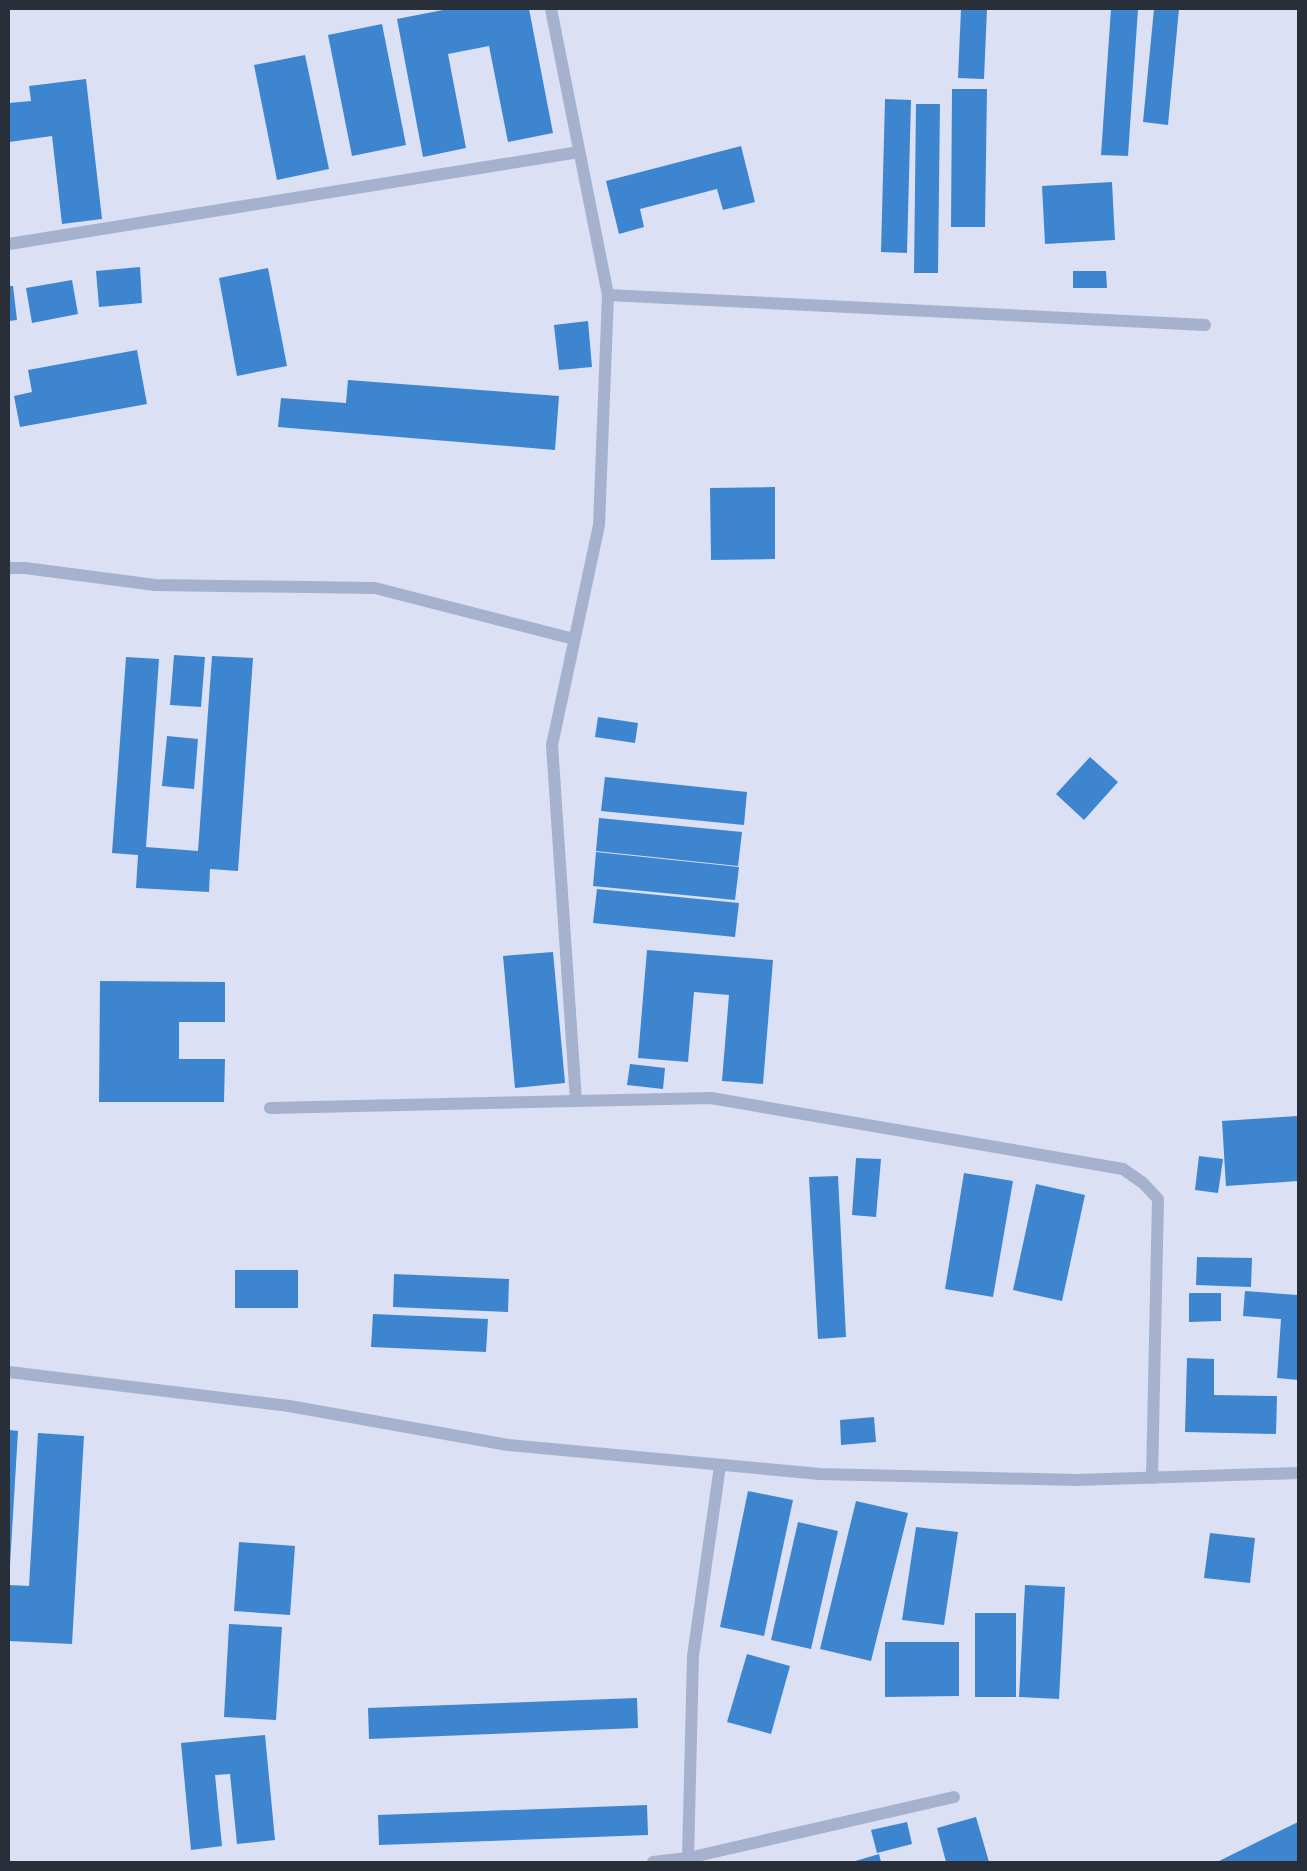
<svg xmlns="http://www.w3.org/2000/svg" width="1307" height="1871" font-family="'PT Sans',sans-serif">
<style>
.building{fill:#3e85cf}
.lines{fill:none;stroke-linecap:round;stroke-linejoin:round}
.lane{stroke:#a6b1cd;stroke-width:12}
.street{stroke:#a6b1cd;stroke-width:12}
</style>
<rect width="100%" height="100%" fill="#dbe0f4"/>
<g class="building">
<polygon points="448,9 529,9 553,133 508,142 489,46 448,54 466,148 423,157 397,19"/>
<polygon points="961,9 987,9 984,79 958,78"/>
<polygon points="1111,9 1138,9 1128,156 1101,155"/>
<polygon points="1154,9 1179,9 1168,125 1143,122"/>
<polygon points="382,24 406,145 352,156 328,35"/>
<polygon points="305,55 329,169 277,180 254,65"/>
<polygon points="86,79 102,219 62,224 52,136 9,142 9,103 31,101 29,86"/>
<polygon points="952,89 987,89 985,227 951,227"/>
<polygon points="885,99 911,100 907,253 881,252"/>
<polygon points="916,104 940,104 938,273 914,273"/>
<polygon points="741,146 755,202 723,210 717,189 640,209 644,227 619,234 606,181"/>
<polygon points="1112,182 1115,240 1045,244 1042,186"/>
<polygon points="140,267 142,303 99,307 96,271"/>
<polygon points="268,268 287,366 237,376 219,278"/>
<polygon points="1073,271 1106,271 1107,288 1073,288"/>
<polygon points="72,280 78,314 32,323 26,288"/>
<polygon points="9,286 13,286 17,320 9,321"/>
<polygon points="588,321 592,367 559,370 554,325"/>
<polygon points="137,350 147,404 20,427 14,396 32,392 28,370"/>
<polygon points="348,380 559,396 555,450 278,427 281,398 346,403"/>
<polygon points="775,487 775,559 711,560 710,488"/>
<polygon points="174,655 205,657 201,707 170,705"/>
<polygon points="212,656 253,658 238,871 210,869 209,892 136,888 138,855 112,853 126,657 159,659 146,847 198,851"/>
<polygon points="598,717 638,723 635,743 595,737"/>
<polygon points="167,736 198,739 194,789 162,786"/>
<polygon points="1090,757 1118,782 1084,820 1056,794"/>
<polygon points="605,777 747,792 744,825 601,811"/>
<polygon points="599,818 742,832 738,866 596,851"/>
<polygon points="596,852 739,867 735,900 593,886"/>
<polygon points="597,889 739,903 735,937 593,923"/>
<polygon points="647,950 773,960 763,1084 722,1081 729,995 694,992 688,1062 638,1058"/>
<polygon points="553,952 565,1083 515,1088 503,956"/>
<polygon points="100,981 225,982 225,1022 179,1022 179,1059 225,1059 224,1102 99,1102"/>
<polygon points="630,1064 665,1068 663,1089 627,1085"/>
<polygon points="1298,1116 1298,1181 1226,1186 1222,1121"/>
<polygon points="1199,1156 1223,1159 1218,1193 1195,1190"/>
<polygon points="856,1158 881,1159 876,1217 852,1215"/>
<polygon points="964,1173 1013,1181 993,1297 945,1289"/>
<polygon points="838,1176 846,1337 818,1339 809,1177"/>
<polygon points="1036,1184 1085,1195 1062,1301 1013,1290"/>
<polygon points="1197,1257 1252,1258 1251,1287 1196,1285"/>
<rect x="235" y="1270" width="63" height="38"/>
<polygon points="394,1274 509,1279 508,1312 393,1307"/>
<polygon points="1245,1291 1298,1295 1298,1380 1277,1378 1281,1319 1243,1316"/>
<polygon points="1189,1293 1221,1293 1221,1321 1189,1322"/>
<polygon points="373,1314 488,1319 486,1352 371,1347"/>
<polygon points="1187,1358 1214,1359 1214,1395 1277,1396 1276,1434 1185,1432"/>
<polygon points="874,1417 876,1442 841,1445 840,1420"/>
<polygon points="9,1430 18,1431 10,1565 9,1565"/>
<polygon points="38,1433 84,1436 72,1644 9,1641 9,1585 29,1586"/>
<polygon points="748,1491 793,1500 764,1636 720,1627"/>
<polygon points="856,1501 908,1513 871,1661 820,1649"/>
<polygon points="798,1522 838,1531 811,1649 771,1640"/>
<polygon points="916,1527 958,1532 944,1625 902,1620"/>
<polygon points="1210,1533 1255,1538 1250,1583 1204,1578"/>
<polygon points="239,1542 295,1546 290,1615 234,1611"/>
<polygon points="1025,1585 1065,1587 1059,1699 1019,1697"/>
<rect x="975" y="1613" width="41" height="84"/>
<polygon points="229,1624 282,1627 276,1720 224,1717"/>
<polygon points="885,1642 959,1642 959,1696 885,1697"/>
<polygon points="747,1654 790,1666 771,1734 727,1722"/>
<polygon points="637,1698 638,1728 369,1739 368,1708"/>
<polygon points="265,1735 275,1840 237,1844 230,1774 215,1775 222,1846 191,1850 181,1743"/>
<polygon points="647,1805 648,1835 379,1845 378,1815"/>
<polygon points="976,1817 989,1862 946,1862 937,1828"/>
<polygon points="907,1822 912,1844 877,1853 871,1830"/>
<polygon points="1298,1822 1298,1862 1217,1862"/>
<polygon points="879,1854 881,1862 852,1862"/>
</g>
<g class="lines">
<polyline class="lane" points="688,1858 954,1797"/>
<g class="street">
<polyline points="551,9 608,295 599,525 552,745 576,1101"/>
<polyline points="9,244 579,152"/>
<polyline points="608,295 1205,325"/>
<polyline points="9,568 25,568 155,585 375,588 574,639"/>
<polyline points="270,1108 711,1098 1123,1169 1143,1183 1158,1199 1152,1478"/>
<polyline points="9,1372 289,1406 508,1445 820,1474 1076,1480 1298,1473"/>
<polyline points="653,1862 688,1858 693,1656 720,1466"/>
</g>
</g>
<rect width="1307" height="1871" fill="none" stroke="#282f39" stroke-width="20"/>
</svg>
